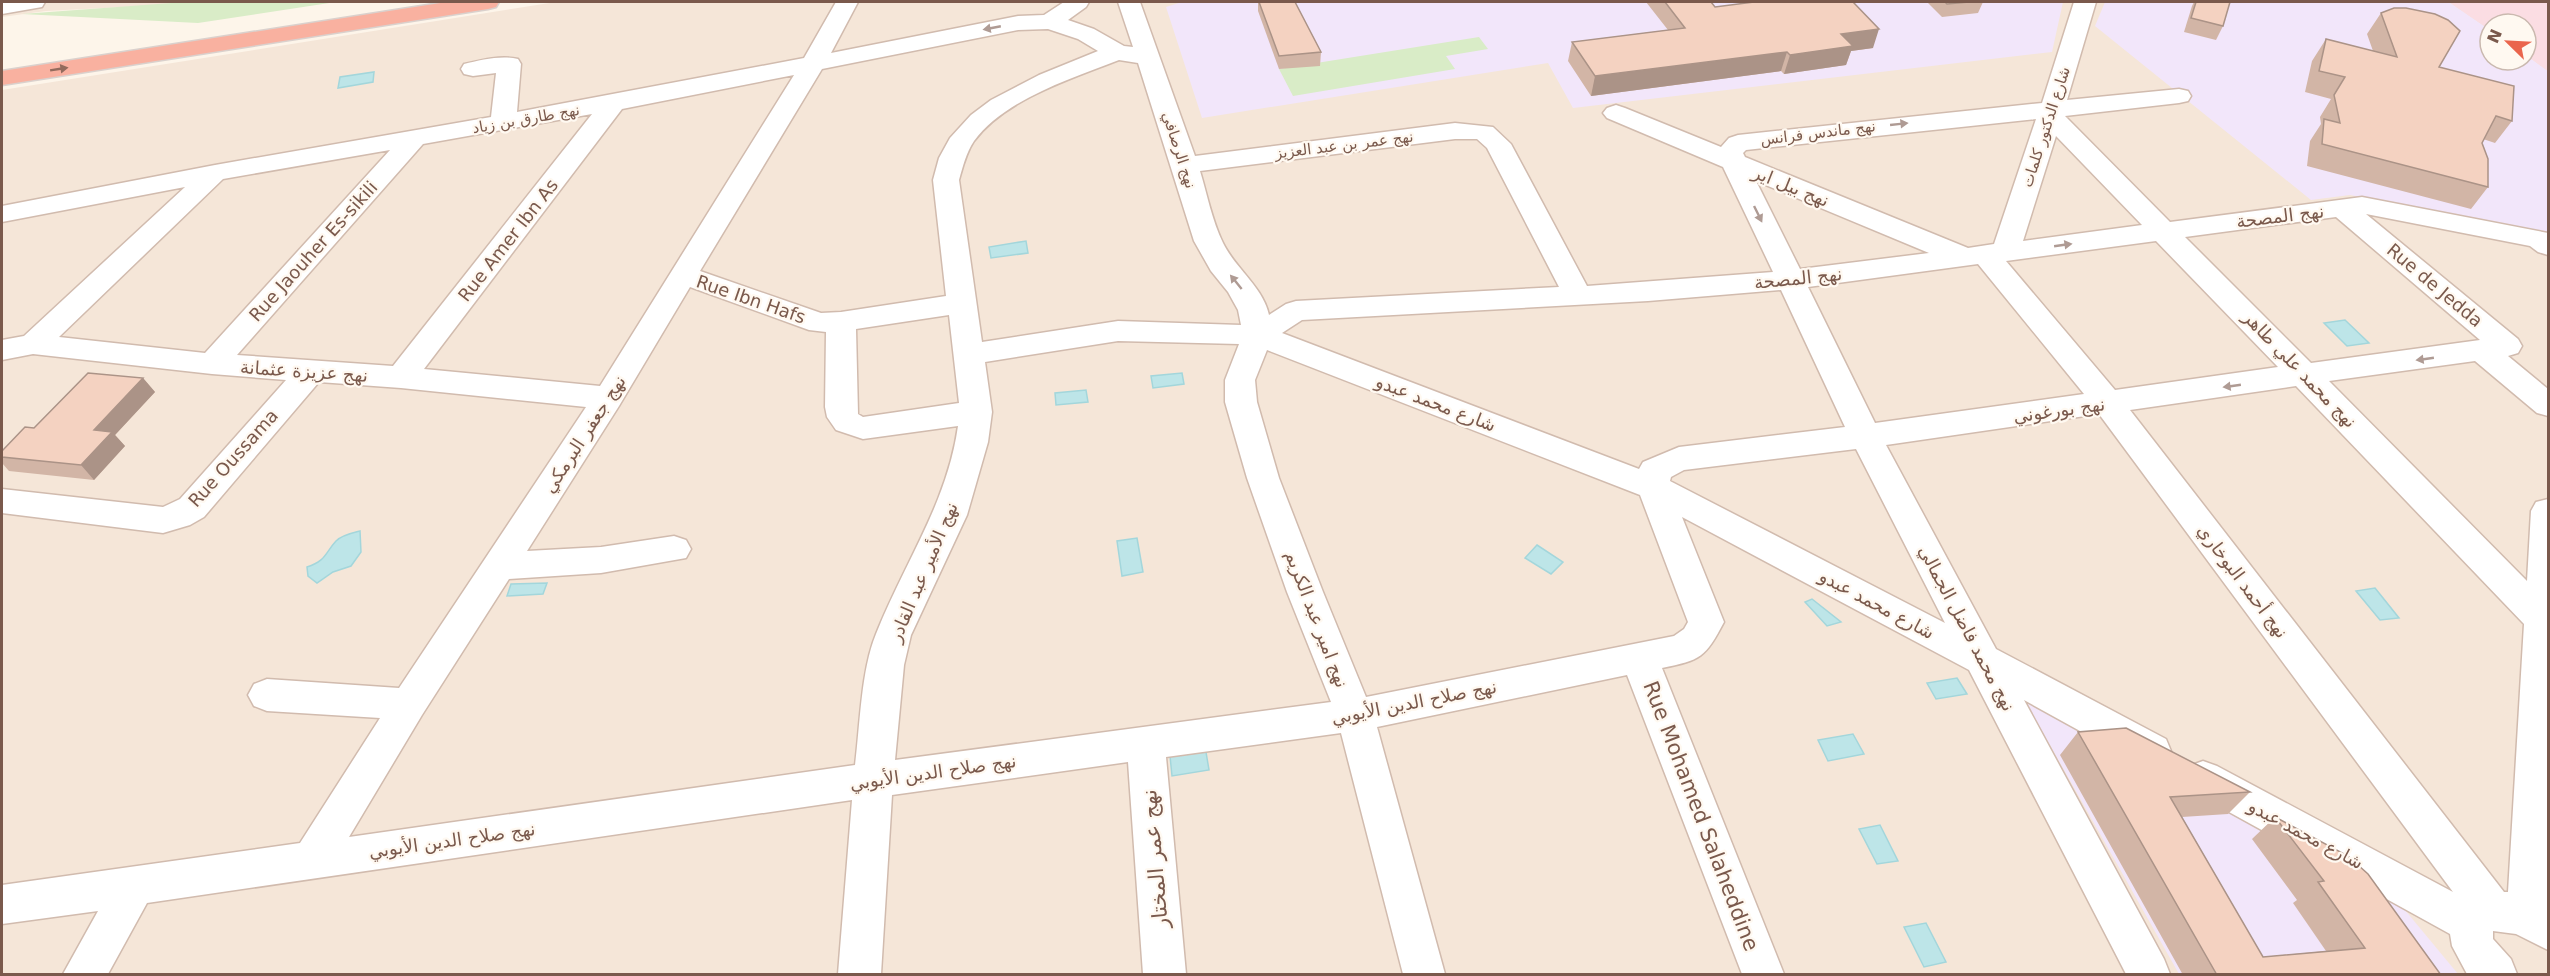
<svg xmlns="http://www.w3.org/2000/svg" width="2550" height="976" font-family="'DejaVu Sans',Cairo,sans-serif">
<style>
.residential{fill:#f5e6d8;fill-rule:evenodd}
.education{fill:#f2e6fa}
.medical{fill:#fbdde3}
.green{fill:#d9ecc7}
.water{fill:#bde5e8;stroke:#a3d6db;stroke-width:1.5}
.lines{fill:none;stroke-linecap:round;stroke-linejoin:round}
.minor-casing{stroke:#d1bbae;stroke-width:3}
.highway-casing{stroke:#dad1cd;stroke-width:3}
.minor{fill:#fff;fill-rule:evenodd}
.highway{fill:#f9b1a0;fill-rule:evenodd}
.wall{fill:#d2b5a6}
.shaded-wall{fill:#ab9387}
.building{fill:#f4d2c1;stroke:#ab9387;stroke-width:1.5}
.oneway{fill:#af9b94}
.oneway2{fill:#936b5d}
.labels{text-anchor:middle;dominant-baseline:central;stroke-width:4.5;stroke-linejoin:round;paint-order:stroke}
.far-street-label{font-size:15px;fill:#7a594c;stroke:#fff9f1}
.street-label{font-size:18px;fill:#7a594c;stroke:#fff9f1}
.near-street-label{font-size:21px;fill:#7a594c;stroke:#fff9f1}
</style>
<rect width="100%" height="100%" fill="#fdf5ea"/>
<g class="residential">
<polygon points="2,2 185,2 162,5 46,11 2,17"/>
<path d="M556,2H2548V974H2V90ZM2490,24H2526V60H2490Z"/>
</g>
<g class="education">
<polygon points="1182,2 2063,2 2052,52 1573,108 1548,63 1202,118 1166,7"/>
<polygon points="2105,2 2449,2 2490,30 2490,60 2526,60 2526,55 2548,71 2548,234 2544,231 2350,195 2311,200 2095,26"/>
<polygon points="2020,692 2400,904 2458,974 2179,974"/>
</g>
<polygon class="medical" points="2449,2 2548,2 2548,71 2526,55 2526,24 2490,24 2490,30"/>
<g class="green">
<polygon points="185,2 336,2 198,23 22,14"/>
<polygon points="1479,37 1488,49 1446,56 1455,69 1293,96 1279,69"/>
</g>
<g class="water">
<polygon points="374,72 373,82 338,88 340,77"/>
<polygon points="1026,241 1028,253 991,258 989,247"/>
<polygon points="2345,320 2369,343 2347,346 2324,323"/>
<polygon points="1182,373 1184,384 1153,388 1151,376"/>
<polygon points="1086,390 1088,402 1056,405 1055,393"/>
<path d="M360,531L361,552L351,566L333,572L317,583L308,576L307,567C326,561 325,553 336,541C342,535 352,533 360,531Z"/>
<polygon points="1137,538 1143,572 1122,576 1117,541"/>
<polygon points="1537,545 1563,562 1551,574 1525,558"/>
<polygon points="547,583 543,594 507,596 511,584"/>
<polygon points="2375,588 2399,618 2380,620 2356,591"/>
<polygon points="1812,599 1841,622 1827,626 1805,602"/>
<polygon points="1957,678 1967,694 1936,699 1927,683"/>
<polygon points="1853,734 1864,754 1828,761 1818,740"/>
<polygon points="1206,752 1209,770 1172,776 1170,756"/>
<polygon points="1880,825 1898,861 1877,864 1859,829"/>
<polygon points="1926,923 1946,962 1924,967 1904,927"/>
</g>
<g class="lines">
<defs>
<g id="minor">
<polygon points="2,2 45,2 42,7 2,14"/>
<path d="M836,2H858L831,53L1018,16L1044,15L1064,2H1089L1086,7L1068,20L1094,29L1124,46L1133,47L1118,2H1140L1195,156L1455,123L1493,127L1511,144L1587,286L1773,272L1723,167L1607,118L1603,113L1607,108L1616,105L1625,108L1721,147L1729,138L1738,135L2042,103L2074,2H2096L2067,100L2179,89L2188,91L2191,96L2188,101L2179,103L2065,116L2170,222L2362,197L2548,233V255L2538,252L2530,246L2366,214L2518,339L2522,346L2518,353L2508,356L2548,389V416L2537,413L2475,361L2329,381L2527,581L2531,511L2536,502L2548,499V950L2516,934L2493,931V939L2511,959L2517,974H2467L2452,946L2450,934L2189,790L2183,778L2189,766L2203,761L2217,766L2453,892L2099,414L1886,445L1996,649L2166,739L2171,751L2166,763L2152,768L2138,763L2024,700L2164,959L2170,974H2126L1969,670L1682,517L1724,622C1705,658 1701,660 1662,668L1784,974H1742L1627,675L1377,727L1445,974H1403L1341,733L1166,757L1186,974H1143L1128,762L892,795L881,974H838L852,800L147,903L108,974H63L98,911L2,924V885L300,843L380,718L267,711L254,706L248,695L254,684L267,679L399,688L586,407L401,388L319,382L204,517L190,525L163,533L2,513V489L163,507L180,499L286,380L212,374L33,354L2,360V340L24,336L185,187L2,222V206L215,165L491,117L496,73L473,76L464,74L461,69L464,64C481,60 501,55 518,59L521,64L517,112L804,58ZM1048,29L1078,39L1098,51L1039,75L991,100L971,115L950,138L939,158L933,180L946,296L841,312L821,313L700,271L822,69L1018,30ZM1119,60L1138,63L1194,241L1211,271L1228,292L1238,310L1241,325L1118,321L982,342L959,180C963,166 966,153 974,141C1005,99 1073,78 1119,60ZM794,75L600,386L424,369L622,109ZM592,114L393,366L237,355L423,144ZM2036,119L1994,244L1968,248L1745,157L1743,153L1746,150ZM2056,136L2142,225L2023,241ZM1455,139H1477L1487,148L1559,287L1296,301L1286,304L1269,315C1263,287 1235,268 1223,243C1212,221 1207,194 1200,171ZM390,150L205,353L59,337L223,179ZM1756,181L1929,253L1800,269ZM2336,217L2480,340L2311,363L2185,237ZM2156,241L2278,367L2115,390L2006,261ZM1978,264L2084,394L1875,423L1808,287ZM690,287L809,330L826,332L825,407L827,417L836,430L863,439L958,426C947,504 904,563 876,634C861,670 860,726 855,765L349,837L422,715L509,579L601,573L686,558L691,549L686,540L674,536L601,547L527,551L619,406ZM1781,290L1845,427L1679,447L1643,462L1639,469L1282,333L1302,320L1648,301ZM949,315L959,403L863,417L858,414L856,329ZM1118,341L1239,344L1225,380V402L1247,478L1287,592L1331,702L895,760L904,665L911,635L967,515L988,442L992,412L985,362ZM1267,350L1640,495L1688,622L1684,629L1674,636L1366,697L1323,592L1279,478L1257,402L1255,380ZM2296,386L2524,624L2508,892H2504L2130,410ZM1856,449L1945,623L1670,481L1671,477L1684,470Z"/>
</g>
<polygon id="highway" points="447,2 499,2 496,7 488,9 2,85 2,71"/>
</defs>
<use href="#minor" class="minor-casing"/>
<use href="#highway" class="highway-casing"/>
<use href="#minor" class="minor"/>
<use href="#highway" class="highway"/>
</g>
<g class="wall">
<polygon points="1258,2 1295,2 1321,52 1320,66 1279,69 1258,11"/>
<polygon points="1646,2 1711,2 1715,7 1873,48 1851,51 1846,65 1784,74 1781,71 1591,96 1568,61 1572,42 1668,30"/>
<polygon points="1927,2 1983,2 1978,13 1942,17"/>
<polygon points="2194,2 2230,2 2223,26 2216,40 2184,32 2192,6"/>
<polygon points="2381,13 2439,67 2512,121 2495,143 2483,139 2482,143 2488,187 2471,209 2307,166 2310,141 2321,124 2320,117 2331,99 2305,92 2312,61 2326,39 2373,51 2367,34"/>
<polygon points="143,378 155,392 115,435 125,446 94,480 9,471 2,463 2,451 34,428"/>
<polygon points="2078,732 2250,792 2228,814 2182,817 2263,957 2326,951 2293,903 2297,900 2252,839 2275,817 2441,975 2183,975 2060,755"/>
</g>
<g class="shaded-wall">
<polygon points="1879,29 1873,48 1851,51 1846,65 1784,74 1790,55 1841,34"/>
<polygon points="1787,52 1781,71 1591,96 1595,76"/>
<polygon points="143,378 155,392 115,435 125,446 94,480 81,465 94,430"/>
</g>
<g class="building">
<polygon points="1259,2 1295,2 1321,52 1279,56"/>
<polygon points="1665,2 1711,2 1715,7 1754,2 1853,2 1879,29 1841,34 1853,46 1790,55 1787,52 1595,76 1572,42 1685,28"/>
<polygon points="1945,2 1969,2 1947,4"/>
<polygon points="2196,2 2230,2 2223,26 2191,18"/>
<polygon points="2394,8 2406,8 2435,14 2448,20 2460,31 2439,67 2514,86 2512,121 2496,116 2482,143 2488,159 2488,187 2322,144 2324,119 2340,123 2334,95 2345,77 2319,71 2326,39 2397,57 2381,13"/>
<polygon points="88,373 143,378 94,430 112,432 81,465 2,457 2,451 25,427 34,428"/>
<polygon points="2126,728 2250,792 2170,797 2263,957 2365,948 2318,882 2324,881 2275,817 2348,856 2368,874 2441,975 2217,975 2078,732"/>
</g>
<defs><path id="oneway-solid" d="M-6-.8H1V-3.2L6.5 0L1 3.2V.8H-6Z" transform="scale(1.5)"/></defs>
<g class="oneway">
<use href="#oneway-solid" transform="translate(992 28) rotate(169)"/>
<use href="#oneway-solid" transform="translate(1899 124) rotate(-6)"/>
<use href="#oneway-solid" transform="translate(1758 214) rotate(64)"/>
<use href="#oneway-solid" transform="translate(2063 245) rotate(-8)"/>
<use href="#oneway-solid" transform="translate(1236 282) rotate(-129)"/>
<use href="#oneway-solid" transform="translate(2425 359) rotate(172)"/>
<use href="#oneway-solid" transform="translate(2232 386) rotate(172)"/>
</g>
<use class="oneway2" href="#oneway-solid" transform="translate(59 69) rotate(-9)"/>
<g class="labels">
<g class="far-street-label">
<text transform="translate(526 119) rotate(-10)">نهج طارق بن زياد</text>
<text transform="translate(2046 127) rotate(-72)">شارع الدكتور كلمات</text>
<text transform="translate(1818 133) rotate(-7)">نهج ماندس فرانس</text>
<text transform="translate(1344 145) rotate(-7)">نهج عمر بن عبد العزيز</text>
<text transform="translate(1179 150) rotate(72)">نهج الرصافي</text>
</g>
<g class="street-label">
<text transform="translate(1791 186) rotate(22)">نهج بيل اير</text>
<text transform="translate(2280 216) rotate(-7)">نهج المصحة</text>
<text transform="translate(508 240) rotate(-52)">Rue Amer Ibn As</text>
<text transform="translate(313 251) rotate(-48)">Rue Jaouher Es-sikili</text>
<text transform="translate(1798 278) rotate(-6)">نهج المصحة</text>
<text transform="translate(2435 285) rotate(40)">Rue de Jedda</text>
<text transform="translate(751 299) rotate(19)">Rue Ibn Hafs</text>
<text transform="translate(2300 369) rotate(46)">نهج محمد علي طاهر</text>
<text transform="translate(304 371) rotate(4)">نهج عزيزة عثمانة</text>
<text transform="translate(1436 403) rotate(21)">شارع محمد عبدو</text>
<text transform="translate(2059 410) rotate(-8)">نهج بورغوني</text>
<text transform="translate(584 434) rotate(-57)">نهج جعفر البرمكي</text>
<text transform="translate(233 458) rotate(-48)">Rue Oussama</text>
<text transform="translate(923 572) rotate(-67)">نهج الأمير عبد القادر</text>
<text transform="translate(2243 581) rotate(53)">نهج أحمد البوخاري</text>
<text transform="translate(1877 604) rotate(28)">شارع محمد عبدو</text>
<text transform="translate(1317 619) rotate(69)">نهج امير عبد الكريم</text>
<text transform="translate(1967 628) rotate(62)">نهج محمد فاضل الجمالي</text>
<text transform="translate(1414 702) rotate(-11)">نهج صلاح الدين الأيوبي</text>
<text transform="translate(933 772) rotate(-8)">نهج صلاح الدين الأيوبي</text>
<text transform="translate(2306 834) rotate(28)">شارع محمد عبدو</text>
<text transform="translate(452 840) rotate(-8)">نهج صلاح الدين الأيوبي</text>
</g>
<g class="near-street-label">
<text transform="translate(1701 816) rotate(69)">Rue Mohamed Salaheddine</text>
<text transform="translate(1155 859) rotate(-95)">نهج عمر المختار</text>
</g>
</g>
<rect width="2550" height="976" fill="none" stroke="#7a594c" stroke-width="6"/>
<g transform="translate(2508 42) rotate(294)"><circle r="28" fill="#fff9f1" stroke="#cab9af" stroke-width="1.5"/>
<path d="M0-4.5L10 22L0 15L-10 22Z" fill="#ea654d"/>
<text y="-9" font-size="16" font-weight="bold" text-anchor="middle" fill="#7a594c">N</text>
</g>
</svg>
